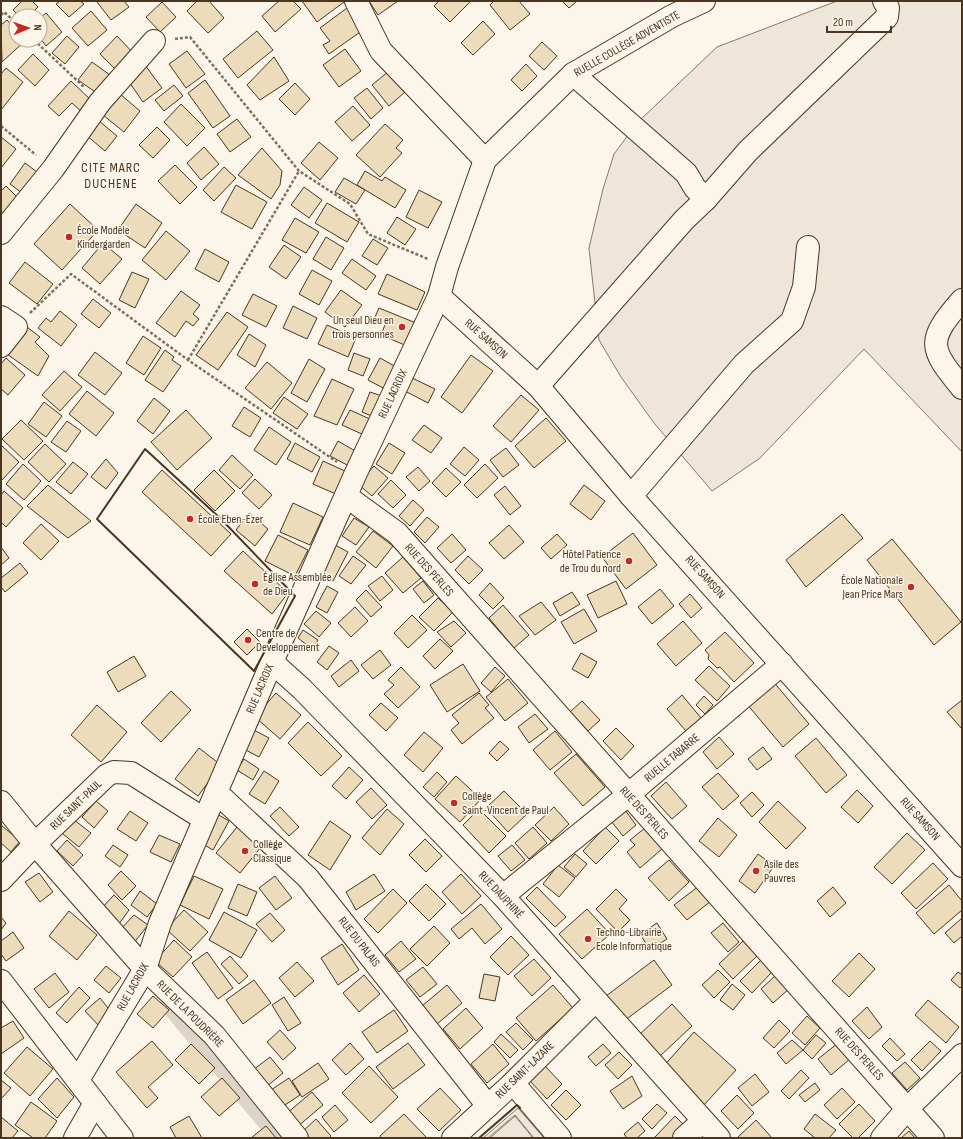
<svg xmlns="http://www.w3.org/2000/svg" width="963" height="1139" font-family="'Sofia Sans Condensed',sans-serif">
<style>
.green{fill:#ede6d9;stroke:#887966}
.lines{fill:none;stroke-linecap:round;stroke-linejoin:round}
.canal{stroke:#dcd4c6;stroke-width:22}
.building{fill:#ecdcbc;stroke:#4a3520}
.minor-casing{stroke:#4a3520;stroke-width:24}
.path{stroke:#7f6f5c;stroke-width:2.5;stroke-dasharray:3 2;stroke-linecap:butt}
.minor{stroke:#fbf6e9;stroke-width:22}
.wall{stroke:#4a3520;stroke-width:2}
.poi-dot{fill:#c62828;stroke:#fbf6e9;stroke-width:1.5}
.labels{text-anchor:middle;dominant-baseline:central;stroke-width:3;stroke-linejoin:round;paint-order:stroke}
.street-label{font-size:12px;fill:#4a3520;stroke:#fbf6e9}
.poi-label{font-size:12px;fill:#4a3520;stroke:#fbf6e9;text-anchor:start}
.quarter-label{font-size:14px;letter-spacing:1px;fill:#4a3520;stroke:#fbf6e9}
</style>
<rect width="100%" height="100%" fill="#fbf6e9"/>
<g class="green">
<polygon points="837,1 962,1 962,452 864,349 760,458 712,491 654,423 621,377 599,340 589,248 603,189 614,154 638,122 717,47"/>
<polygon points="518,1108 544,1138 534,1138 515,1115 488,1138 483,1138"/>
<polygon points="515,1116 533,1138 490,1138"/>
</g>
<g class="lines">
<polyline class="canal" points="171,1004 282,1138"/>
</g>
<g class="building">
<polygon points="22,1 32,1 38,7 29,16 19,16 13,10"/>
<polygon points="60,1 80,1 84,4 69,17 56,4"/>
<polygon points="98,1 124,1 129,7 111,20 97,2"/>
<polygon points="197,1 209,1 224,18 208,33 187,11"/>
<polygon points="279,1 293,1 301,9 275,32 262,16"/>
<polygon points="302,1 344,1 344,2 317,22"/>
<polygon points="369,1 398,1 378,15"/>
<polygon points="439,1 469,1 470,2 450,22 434,6"/>
<polygon points="494,1 519,1 530,14 510,30 490,5"/>
<polygon points="562,1 577,1 569,8"/>
<polygon points="162,2 176,17 160,32 146,17"/>
<polygon points="347,8 363,30 329,54 323,45 330,41 320,28"/>
<polygon points="91,11 107,30 88,46 72,28"/>
<polygon points="46,13 62,32 46,46 40,38 40,18"/>
<polygon points="7,20 16,30 16,40 26,40 2,62 1,25"/>
<polygon points="483,21 495,34 473,55 461,43"/>
<polygon points="257,31 273,50 238,78 223,59"/>
<polygon points="67,36 79,47 65,64 52,53"/>
<polygon points="117,36 136,56 119,73 100,54"/>
<polygon points="542,42 557,56 544,70 529,56"/>
<polygon points="345,49 361,71 339,87 323,65"/>
<polygon points="187,51 205,74 186,88 169,64"/>
<polygon points="33,54 49,70 35,86 18,70"/>
<polygon points="274,57 289,81 260,100 247,85"/>
<polygon points="92,62 114,78 101,96 78,80"/>
<polygon points="526,64 537,76 522,91 511,80"/>
<polygon points="145,65 162,88 143,102 127,79"/>
<polygon points="6,68 23,82 1,110 1,74"/>
<polygon points="389,71 405,92 389,106 372,85"/>
<polygon points="205,80 230,116 213,128 188,93"/>
<polygon points="71,81 93,102 83,113 72,103 59,116 48,106"/>
<polygon points="295,83 310,99 295,115 279,99"/>
<polygon points="174,85 183,96 164,111 155,100"/>
<polygon points="367,88 383,108 371,119 354,98"/>
<polygon points="120,94 140,111 124,132 103,115"/>
<polygon points="181,104 205,128 187,146 164,122"/>
<polygon points="353,106 370,125 352,141 335,122"/>
<polygon points="237,119 251,137 230,152 217,134"/>
<polygon points="98,120 117,136 105,151 86,135"/>
<polygon points="385,124 403,140 396,148 402,153 380,177 356,155"/>
<polygon points="157,127 170,140 153,158 139,145"/>
<polygon points="1,137 16,149 1,168"/>
<polygon points="319,142 338,158 320,180 301,163"/>
<polygon points="204,147 219,164 201,180 187,163"/>
<polygon points="262,148 282,171 280,185 271,199 238,175"/>
<polygon points="25,163 41,175 26,196 10,184"/>
<polygon points="175,165 197,187 180,204 158,181"/>
<polygon points="224,167 236,178 214,201 203,190"/>
<polygon points="365,171 382,181 385,177 406,190 395,208 357,185"/>
<polygon points="344,178 365,190 356,204 335,192"/>
<polygon points="236,185 267,202 252,229 221,212"/>
<polygon points="6,186 19,199 1,218 1,191"/>
<polygon points="304,187 322,200 309,218 291,205"/>
<polygon points="419,190 442,202 428,228 406,217"/>
<polygon points="327,203 359,222 347,242 315,223"/>
<polygon points="70,204 98,230 62,270 34,244"/>
<polygon points="136,204 162,223 145,248 118,230"/>
<polygon points="397,217 416,229 405,245 387,233"/>
<polygon points="295,218 319,232 306,253 282,240"/>
<polygon points="166,231 190,251 166,280 142,260"/>
<polygon points="326,237 344,248 331,270 313,259"/>
<polygon points="373,239 388,248 377,265 362,256"/>
<polygon points="103,243 122,259 100,284 82,268"/>
<polygon points="284,245 301,257 286,279 269,267"/>
<polygon points="205,249 229,262 219,282 195,269"/>
<polygon points="352,259 376,276 366,290 342,273"/>
<polygon points="25,262 53,284 37,304 9,283"/>
<polygon points="312,270 332,281 319,305 299,294"/>
<polygon points="132,272 149,279 135,308 119,300"/>
<polygon points="387,274 425,292 417,310 378,294"/>
<polygon points="341,290 362,305 345,327 325,312"/>
<polygon points="181,291 200,305 193,314 199,319 193,326 186,321 175,337 156,323"/>
<polygon points="253,294 277,306 266,327 242,315"/>
<polygon points="93,299 111,313 99,328 81,314"/>
<polygon points="293,306 317,318 307,339 283,328"/>
<polygon points="379,308 416,323 407,346 381,335 386,322 375,317"/>
<polygon points="60,311 77,325 61,346 38,328 46,318 51,322"/>
<polygon points="227,312 248,327 218,370 196,355"/>
<polygon points="327,325 356,338 348,357 318,344"/>
<polygon points="27,327 40,337 35,342 49,356 38,376 4,352"/>
<polygon points="249,334 266,345 255,367 237,355"/>
<polygon points="143,336 161,348 144,375 126,363"/>
<polygon points="165,350 174,357 172,360 181,366 163,392 145,380"/>
<polygon points="95,352 122,373 105,395 78,375"/>
<polygon points="354,353 370,359 363,376 348,370"/>
<polygon points="471,355 493,371 462,413 441,397"/>
<polygon points="6,358 25,375 8,395 1,389 1,364"/>
<polygon points="380,358 398,368 387,390 368,380"/>
<polygon points="309,359 325,369 307,402 291,393"/>
<polygon points="267,362 292,383 271,409 245,388"/>
<polygon points="64,371 82,387 60,411 42,395"/>
<polygon points="410,377 435,389 428,403 403,390"/>
<polygon points="332,379 354,389 337,425 314,416"/>
<polygon points="87,391 114,413 96,436 69,414"/>
<polygon points="370,392 382,396 374,417 362,412"/>
<polygon points="521,395 539,410 511,442 493,426"/>
<polygon points="284,397 308,414 297,429 273,413"/>
<polygon points="154,398 170,411 153,434 137,421"/>
<polygon points="44,402 62,416 46,437 28,424"/>
<polygon points="244,407 261,418 250,437 232,426"/>
<polygon points="186,410 212,438 177,470 151,442"/>
<polygon points="350,410 372,420 364,435 342,425"/>
<polygon points="546,418 566,441 534,468 515,446"/>
<polygon points="21,420 43,441 24,460 2,439"/>
<polygon points="67,421 81,431 66,452 51,442"/>
<polygon points="424,425 442,438 431,453 412,440"/>
<polygon points="269,427 291,442 276,465 254,450"/>
<polygon points="338,441 357,452 349,466 330,456"/>
<polygon points="295,443 320,457 312,472 287,459"/>
<polygon points="389,443 405,453 392,474 376,464"/>
<polygon points="45,444 66,464 49,482 28,462"/>
<polygon points="1,445 19,462 1,481"/>
<polygon points="464,447 479,460 465,476 450,464"/>
<polygon points="506,448 519,465 503,477 490,460"/>
<polygon points="232,455 253,475 240,489 219,470"/>
<polygon points="106,459 118,473 106,489 91,477"/>
<polygon points="323,461 347,472 338,495 313,484"/>
<polygon points="73,462 88,474 71,494 56,482"/>
<polygon points="23,464 41,481 24,500 6,484"/>
<polygon points="485,464 498,478 477,498 464,485"/>
<polygon points="374,466 388,478 372,496 358,484"/>
<polygon points="418,467 430,481 419,491 406,477"/>
<polygon points="446,468 461,482 446,497 432,483"/>
<polygon points="162,470 231,534 211,556 142,492"/>
<polygon points="214,470 235,491 215,511 194,490"/>
<polygon points="255,479 272,495 259,509 242,493"/>
<polygon points="391,480 406,495 393,508 378,494"/>
<polygon points="48,485 91,521 68,538 27,506"/>
<polygon points="584,485 605,501 591,520 570,504"/>
<polygon points="505,486 521,506 510,515 494,495"/>
<polygon points="4,491 23,508 6,527 1,522 1,495"/>
<polygon points="413,500 424,510 410,526 399,516"/>
<polygon points="293,503 323,517 310,545 280,532"/>
<polygon points="249,513 268,529 255,546 236,530"/>
<polygon points="842,514 863,538 806,587 786,560"/>
<polygon points="427,517 439,527 425,543 414,532"/>
<polygon points="354,518 369,527 356,545 342,536"/>
<polygon points="41,524 59,541 41,560 23,543"/>
<polygon points="509,525 524,542 504,559 489,543"/>
<polygon points="373,531 393,546 376,568 356,552"/>
<polygon points="633,533 657,565 626,589 602,557"/>
<polygon points="452,534 466,550 451,563 437,548"/>
<polygon points="557,534 567,545 551,559 541,548"/>
<polygon points="278,535 308,550 295,576 265,561"/>
<polygon points="892,539 961,622 934,645 867,560"/>
<polygon points="335,545 348,552 333,581 319,574"/>
<polygon points="1,547 9,558 1,565"/>
<polygon points="243,551 288,593 272,614 224,571"/>
<polygon points="353,556 366,565 351,584 339,576"/>
<polygon points="468,556 483,570 469,584 455,570"/>
<polygon points="403,557 421,578 403,593 385,573"/>
<polygon points="20,563 28,573 5,592 1,587 1,578"/>
<polygon points="382,576 393,590 380,601 368,586"/>
<polygon points="423,581 434,595 424,603 413,589"/>
<polygon points="616,581 627,604 598,618 587,595"/>
<polygon points="490,583 504,598 493,609 479,595"/>
<polygon points="327,586 338,592 327,613 316,607"/>
<polygon points="660,589 674,606 652,624 638,607"/>
<polygon points="366,590 382,607 371,617 356,600"/>
<polygon points="572,592 580,604 560,616 553,603"/>
<polygon points="690,594 702,608 691,618 679,604"/>
<polygon points="438,598 453,612 434,631 419,617"/>
<polygon points="541,602 556,620 535,635 519,616"/>
<polygon points="503,605 529,635 514,648 489,618"/>
<polygon points="355,607 368,621 351,637 338,623"/>
<polygon points="584,609 597,631 574,644 561,622"/>
<polygon points="316,611 331,623 319,637 304,624"/>
<polygon points="412,615 427,630 408,648 394,633"/>
<polygon points="454,621 466,633 451,647 437,632"/>
<polygon points="683,621 702,643 676,666 657,644"/>
<polygon points="247,629 260,642 247,655 234,642"/>
<polygon points="303,630 318,640 312,649 298,638"/>
<polygon points="725,632 754,663 734,682 720,667 717,668 708,659 709,655 705,650"/>
<polygon points="440,639 453,651 435,669 423,656"/>
<polygon points="329,646 339,653 327,670 317,662"/>
<polygon points="380,650 391,665 373,679 361,665"/>
<polygon points="581,653 597,662 588,678 572,669"/>
<polygon points="134,656 146,676 118,692 107,672"/>
<polygon points="351,660 359,671 339,687 331,676"/>
<polygon points="463,664 480,691 447,712 430,685"/>
<polygon points="709,666 730,686 717,701 695,680"/>
<polygon points="401,667 420,687 398,708 384,694 394,685 388,680"/>
<polygon points="495,667 505,676 491,692 481,683"/>
<polygon points="508,679 528,703 505,721 486,697"/>
<polygon points="772,680 809,724 783,747 746,703"/>
<polygon points="171,691 191,710 161,742 141,723"/>
<polygon points="276,693 301,715 280,739 255,717"/>
<polygon points="479,693 489,705 485,708 494,718 462,744 451,730 459,723 452,715"/>
<polygon points="682,695 701,718 686,731 667,709"/>
<polygon points="704,696 713,705 705,714 696,705"/>
<polygon points="962,700 962,729 947,712"/>
<polygon points="582,701 600,720 588,731 570,712"/>
<polygon points="381,703 398,718 386,731 369,715"/>
<polygon points="97,705 127,732 101,762 71,735"/>
<polygon points="535,714 548,729 529,743 518,727"/>
<polygon points="308,722 342,756 321,776 288,743"/>
<polygon points="616,728 634,746 621,760 603,741"/>
<polygon points="252,729 269,738 259,757 242,748"/>
<polygon points="555,731 572,752 550,770 533,750"/>
<polygon points="424,732 443,748 423,772 404,755"/>
<polygon points="719,737 734,754 717,769 703,752"/>
<polygon points="816,738 847,775 826,793 795,756"/>
<polygon points="500,741 509,749 497,761 489,753"/>
<polygon points="763,747 772,759 757,770 748,759"/>
<polygon points="199,748 221,765 198,796 175,779"/>
<polygon points="576,754 605,787 583,806 554,773"/>
<polygon points="244,759 259,769 253,780 237,770"/>
<polygon points="349,767 363,780 346,799 332,786"/>
<polygon points="264,771 279,781 265,804 249,794"/>
<polygon points="437,772 447,782 434,797 423,787"/>
<polygon points="718,773 739,796 723,810 702,787"/>
<polygon points="456,776 481,799 460,822 435,799"/>
<polygon points="666,782 687,806 672,819 651,796"/>
<polygon points="371,788 387,805 372,819 356,802"/>
<polygon points="857,790 873,806 858,823 841,807"/>
<polygon points="504,791 527,814 508,832 486,808"/>
<polygon points="752,792 764,805 752,817 740,803"/>
<polygon points="96,801 108,811 94,828 82,817"/>
<polygon points="778,801 806,828 786,849 759,822"/>
<polygon points="280,807 299,827 289,836 270,816"/>
<polygon points="554,807 569,824 551,841 535,825"/>
<polygon points="387,809 404,824 380,855 362,838"/>
<polygon points="479,809 506,836 489,853 463,825"/>
<polygon points="625,810 636,825 623,836 611,821"/>
<polygon points="130,811 148,823 136,841 117,829"/>
<polygon points="217,814 229,821 213,850 201,843"/>
<polygon points="69,816 91,833 79,847 58,830"/>
<polygon points="718,818 737,835 719,857 699,841"/>
<polygon points="330,821 351,836 330,870 308,855"/>
<polygon points="1,825 20,841 11,852 1,843"/>
<polygon points="237,827 261,847 240,873 216,853"/>
<polygon points="533,827 547,843 529,859 515,843"/>
<polygon points="605,827 619,841 596,864 583,851"/>
<polygon points="645,828 662,849 640,868 627,852 635,845 630,840"/>
<polygon points="907,833 925,850 892,884 874,867"/>
<polygon points="159,835 180,844 171,862 150,852"/>
<polygon points="425,839 442,856 426,872 409,855"/>
<polygon points="67,840 83,855 73,866 57,851"/>
<polygon points="113,845 128,855 120,867 105,856"/>
<polygon points="512,845 525,860 511,871 498,856"/>
<polygon points="575,854 587,864 576,877 564,867"/>
<polygon points="758,854 774,866 755,893 739,881"/>
<polygon points="669,860 689,882 669,901 648,878"/>
<polygon points="933,863 948,879 916,909 901,893"/>
<polygon points="558,865 575,878 559,897 543,884"/>
<polygon points="121,871 136,886 122,900 108,885"/>
<polygon points="39,873 53,892 40,902 25,882"/>
<polygon points="374,874 385,891 356,910 346,892"/>
<polygon points="461,874 481,896 462,914 442,892"/>
<polygon points="194,876 223,889 209,919 180,905"/>
<polygon points="275,876 292,898 276,910 259,888"/>
<polygon points="238,884 257,892 247,916 228,908"/>
<polygon points="426,884 446,904 429,921 409,901"/>
<polygon points="949,885 962,901 962,910 934,934 916,913"/>
<polygon points="699,886 711,901 687,920 674,905"/>
<polygon points="537,887 566,917 555,927 526,898"/>
<polygon points="833,887 846,903 830,917 817,901"/>
<polygon points="393,889 407,903 378,933 364,919"/>
<polygon points="616,889 627,900 619,909 630,920 618,932 596,909"/>
<polygon points="140,891 157,904 147,917 131,905"/>
<polygon points="114,895 129,910 116,928 100,910"/>
<polygon points="481,904 502,929 485,944 472,928 459,939 451,929"/>
<polygon points="587,909 610,934 582,959 559,934"/>
<polygon points="184,910 208,932 190,951 166,929"/>
<polygon points="69,911 97,935 77,960 49,936"/>
<polygon points="224,912 257,930 241,958 209,940"/>
<polygon points="270,913 285,930 272,942 256,924"/>
<polygon points="134,915 148,925 133,944 119,931"/>
<polygon points="1,917 6,923 1,930"/>
<polygon points="962,918 962,936 954,943 945,933"/>
<polygon points="657,923 667,939 650,950 640,934"/>
<polygon points="723,923 739,942 728,952 711,933"/>
<polygon points="434,926 450,943 427,966 410,949"/>
<polygon points="13,932 24,948 6,961 1,954 1,941"/>
<polygon points="511,936 529,955 508,975 490,957"/>
<polygon points="174,940 192,957 173,977 155,961"/>
<polygon points="401,941 416,959 399,972 385,955"/>
<polygon points="743,941 757,956 733,979 719,964"/>
<polygon points="342,944 359,970 338,985 321,958"/>
<polygon points="207,952 233,988 218,999 192,963"/>
<polygon points="859,953 875,969 849,997 832,981"/>
<polygon points="230,956 248,976 239,984 221,964"/>
<polygon points="534,959 551,978 532,996 514,976"/>
<polygon points="654,960 672,985 624,1021 606,996"/>
<polygon points="761,960 772,972 752,993 740,981"/>
<polygon points="297,962 314,981 295,997 279,978"/>
<polygon points="106,966 121,978 109,993 94,980"/>
<polygon points="423,967 437,984 420,997 406,980"/>
<polygon points="718,970 730,982 714,998 702,985"/>
<polygon points="958,972 962,975 962,986 960,988 951,980"/>
<polygon points="55,973 69,992 49,1008 34,989"/>
<polygon points="484,974 500,977 495,1001 479,998"/>
<polygon points="364,975 380,994 359,1012 343,993"/>
<polygon points="776,975 789,989 773,1003 761,989"/>
<polygon points="254,980 271,1003 243,1024 226,1000"/>
<polygon points="732,984 745,995 733,1010 720,1000"/>
<polygon points="447,985 462,1003 437,1024 422,1006"/>
<polygon points="553,985 573,1008 536,1041 516,1018"/>
<polygon points="79,987 90,998 67,1023 56,1013"/>
<polygon points="153,996 169,1010 153,1028 137,1014"/>
<polygon points="284,997 301,1023 288,1031 272,1005"/>
<polygon points="100,998 112,1013 101,1028 85,1011"/>
<polygon points="928,1000 959,1027 946,1043 915,1015"/>
<polygon points="672,1004 692,1026 658,1058 638,1036"/>
<polygon points="867,1007 882,1027 869,1039 852,1021"/>
<polygon points="466,1008 483,1028 460,1049 443,1029"/>
<polygon points="394,1010 408,1031 377,1053 362,1032"/>
<polygon points="807,1016 820,1028 805,1045 792,1033"/>
<polygon points="779,1020 790,1031 774,1048 763,1038"/>
<polygon points="13,1021 24,1038 1,1054 1,1028"/>
<polygon points="516,1023 533,1040 523,1050 506,1032"/>
<polygon points="280,1030 296,1048 283,1060 267,1042"/>
<polygon points="694,1032 736,1070 703,1106 662,1068"/>
<polygon points="501,1034 518,1050 510,1058 494,1042"/>
<polygon points="816,1035 826,1043 812,1059 803,1050"/>
<polygon points="890,1038 905,1054 897,1061 882,1046"/>
<polygon points="792,1040 803,1050 786,1064 777,1053"/>
<polygon points="152,1041 173,1065 148,1087 158,1098 147,1108 116,1072"/>
<polygon points="930,1041 941,1051 922,1071 911,1060"/>
<polygon points="350,1043 364,1059 346,1075 332,1060"/>
<polygon points="408,1043 425,1065 393,1089 376,1067"/>
<polygon points="838,1043 850,1059 831,1075 818,1059"/>
<polygon points="191,1044 215,1068 199,1084 175,1060"/>
<polygon points="493,1044 509,1064 487,1083 471,1064"/>
<polygon points="603,1044 611,1053 596,1066 588,1057"/>
<polygon points="27,1047 53,1069 30,1096 4,1073"/>
<polygon points="619,1052 632,1065 618,1079 605,1065"/>
<polygon points="270,1057 283,1073 266,1087 253,1070"/>
<polygon points="905,1062 920,1078 907,1090 892,1073"/>
<polygon points="318,1063 329,1079 302,1097 292,1081"/>
<polygon points="544,1065 562,1084 547,1099 529,1080"/>
<polygon points="369,1066 398,1097 371,1123 342,1093"/>
<polygon points="801,1070 809,1078 789,1099 781,1091"/>
<polygon points="755,1074 769,1092 752,1106 738,1088"/>
<polygon points="632,1076 642,1096 623,1109 610,1091"/>
<polygon points="57,1078 74,1097 57,1118 38,1099"/>
<polygon points="222,1078 240,1098 219,1116 201,1097"/>
<polygon points="289,1078 300,1095 282,1107 271,1090"/>
<polygon points="1,1080 11,1088 1,1099"/>
<polygon points="815,1083 820,1090 805,1102 799,1095"/>
<polygon points="440,1088 461,1110 439,1131 417,1109"/>
<polygon points="842,1088 855,1102 837,1119 824,1105"/>
<polygon points="566,1090 581,1105 566,1120 551,1105"/>
<polygon points="312,1092 323,1105 297,1127 286,1114"/>
<polygon points="737,1095 754,1113 738,1129 721,1111"/>
<polygon points="31,1102 57,1121 45,1138 33,1138 15,1125"/>
<polygon points="657,1104 667,1113 652,1129 642,1119"/>
<polygon points="859,1104 875,1121 858,1138 853,1138 839,1124"/>
<polygon points="335,1105 348,1120 334,1132 322,1117"/>
<polygon points="404,1114 427,1138 381,1138 380,1136"/>
<polygon points="815,1114 836,1130 829,1138 815,1138 804,1129"/>
<polygon points="189,1116 202,1138 176,1138 170,1127"/>
<polygon points="675,1116 684,1125 672,1138 656,1138 655,1137"/>
<polygon points="1,1117 18,1131 12,1138 1,1138"/>
<polygon points="316,1119 331,1136 329,1138 307,1138 302,1132"/>
<polygon points="756,1120 772,1138 737,1138"/>
<polygon points="638,1122 645,1131 637,1138 627,1138 624,1134"/>
<polygon points="266,1126 276,1138 251,1138"/>
<polygon points="909,1131 915,1138 901,1138"/>
</g>
<g class="lines">
<defs>
<g id="minor">
<polyline points="356,1 381,51 485,160"/>
<polyline points="706,199 748,151 887,17 888,8 884,1"/>
<polyline points="1,233 53,169 100,102 154,41"/>
<polyline points="439,296 538,386 631,496 962,866"/>
<path d="M962,300C926,341 929,348 962,388"/>
<polyline points="1,317 16,327 1,346"/>
<polyline points="538,386 684,220 706,199 695,188 686,173 573,74"/>
<polyline points="346,496 397,533 933,1138"/>
<polyline points="631,496 744,364 792,321 804,287 808,247"/>
<polyline points="272,662 302,689 503,896 719,1138"/>
<polyline points="216,792 308,878 488,1106"/>
<polyline points="1,802 35,844 145,969 214,1035 297,1138"/>
<polyline points="1,880 35,844 107,775 114,772 131,773 204,819"/>
<polyline points="503,896 628,795 782,664"/>
<polyline points="1,981 122,1138"/>
<polyline points="78,1080 145,969 160,923 272,662 355,475 439,296 447,267 485,160 573,74 672,16 704,1"/>
<polyline points="513,1083 560,1138"/>
<polyline points="75,1138 95,1103"/>
<polyline points="453,1138 513,1083 595,1001"/>
<polyline points="684,1138 703,1121"/>
<polyline points="882,1138 908,1108 962,1055"/>
</g>
</defs>
<use href="#minor" class="minor-casing"/>
<g class="path">
<polyline points="1,15 4,12 16,23"/>
<polyline points="175,39 190,37 299,171 350,204 368,234 428,259"/>
<polyline points="34,40 85,88"/>
<polyline points="1,126 36,155"/>
<polyline points="30,313 71,274 188,360 337,462"/>
<polyline points="188,360 299,171"/>
</g>
<use href="#minor" class="minor"/>
<g class="wall">
<polygon points="145,449 221,519 295,596 254,671 97,519"/>
<polyline points="479,1138 517,1105 520,1108"/>
</g>
</g>
<g class="poi-dot">
<circle cx="69" cy="237" r="4"/>
<circle cx="402" cy="327" r="4"/>
<circle cx="190" cy="519" r="4"/>
<circle cx="629" cy="561" r="4"/>
<circle cx="255" cy="584" r="4"/>
<circle cx="911" cy="587" r="4"/>
<circle cx="248" cy="640" r="4"/>
<circle cx="454" cy="803" r="4"/>
<circle cx="245" cy="851" r="4"/>
<circle cx="756" cy="871" r="4"/>
<circle cx="588" cy="939" r="4"/>
</g>
<g class="labels">
<g class="street-label">
<text transform="translate(627 44) rotate(-30)">RUELLE COLLÈGE ADVENTISTE</text>
<text transform="translate(486 339) rotate(42)">RUE SAMSON</text>
<text transform="translate(393 394) rotate(-65)">RUE LACROIX</text>
<text transform="translate(429 570) rotate(48)">RUE DES PERLES</text>
<text transform="translate(705 577) rotate(48)">RUE SAMSON</text>
<text transform="translate(260 689) rotate(-67)">RUE LACROIX</text>
<text transform="translate(672 758) rotate(-40)">RUELLE TABARRE</text>
<text transform="translate(76 805) rotate(-44)">RUE SAINT-PAUL</text>
<text transform="translate(644 813) rotate(48)">RUE DES PERLES</text>
<text transform="translate(920 819) rotate(48)">RUE SAMSON</text>
<text transform="translate(501 895) rotate(47)">RUE DAUPHINÉ</text>
<text transform="translate(359 942) rotate(52)">RUE DU PALAIS</text>
<text transform="translate(133 987) rotate(-61)">RUE LACROIX</text>
<text transform="translate(190 1014) rotate(45)">RUE DE LA POUDRIÈRE</text>
<text transform="translate(859 1054) rotate(48)">RUE DES PERLES</text>
<text transform="translate(525 1070) rotate(-44)">RUE SAINT-LAZARE</text>
</g>
<g class="poi-label">
<text x="77" y="230">École Modèle<tspan x="77" dy="14">Kindergarden</tspan></text>
<text x="394" y="320" text-anchor="end">Un seul Dieu en<tspan x="394" dy="14">trois personnes</tspan></text>
<text x="198" y="519">École Eben-Ezer</text>
<text x="621" y="554" text-anchor="end">Hôtel Patience<tspan x="621" dy="14">de Trou du nord</tspan></text>
<text x="263" y="577">Église Assemblée<tspan x="263" dy="14">de Dieu</tspan></text>
<text x="903" y="580" text-anchor="end">École Nationale<tspan x="903" dy="14">Jean Price Mars</tspan></text>
<text x="256" y="633">Centre de<tspan x="256" dy="14">Developpement</tspan></text>
<text x="462" y="796">Collège<tspan x="462" dy="14">Saint-Vincent de Paul</tspan></text>
<text x="253" y="844">Collège<tspan x="253" dy="14">Classique</tspan></text>
<text x="764" y="864">Asile des<tspan x="764" dy="14">Pauvres</tspan></text>
<text x="596" y="932">Techno-Librairie<tspan x="596" dy="14">Ecole Informatique</tspan></text>
</g>
<g class="quarter-label">
<text x="111" y="167">CITE MARC<tspan x="111" dy="16">DUCHENE</tspan></text>
</g>
</g>
<rect width="963" height="1139" fill="none" stroke="#4a3520" stroke-width="4"/>
<g transform="translate(28 28) rotate(88)"><circle r="19" fill="#fbf6e9" stroke="#b4a999"/>
<path d="M0-3L7 15L0 10L-7 15Z" fill="#c62828"/>
<text y="-6" font-size="11" font-weight="bold" text-anchor="middle" fill="#4a3520">N</text>
</g>
<path d="M827 26v6h64v-6" fill="none" stroke="#4a3520" stroke-width="2"/>
<text x="833" y="26" font-size="12" fill="#4a3520" stroke="#fbf6e9" stroke-width="3" paint-order="stroke">20 m</text>
</svg>
